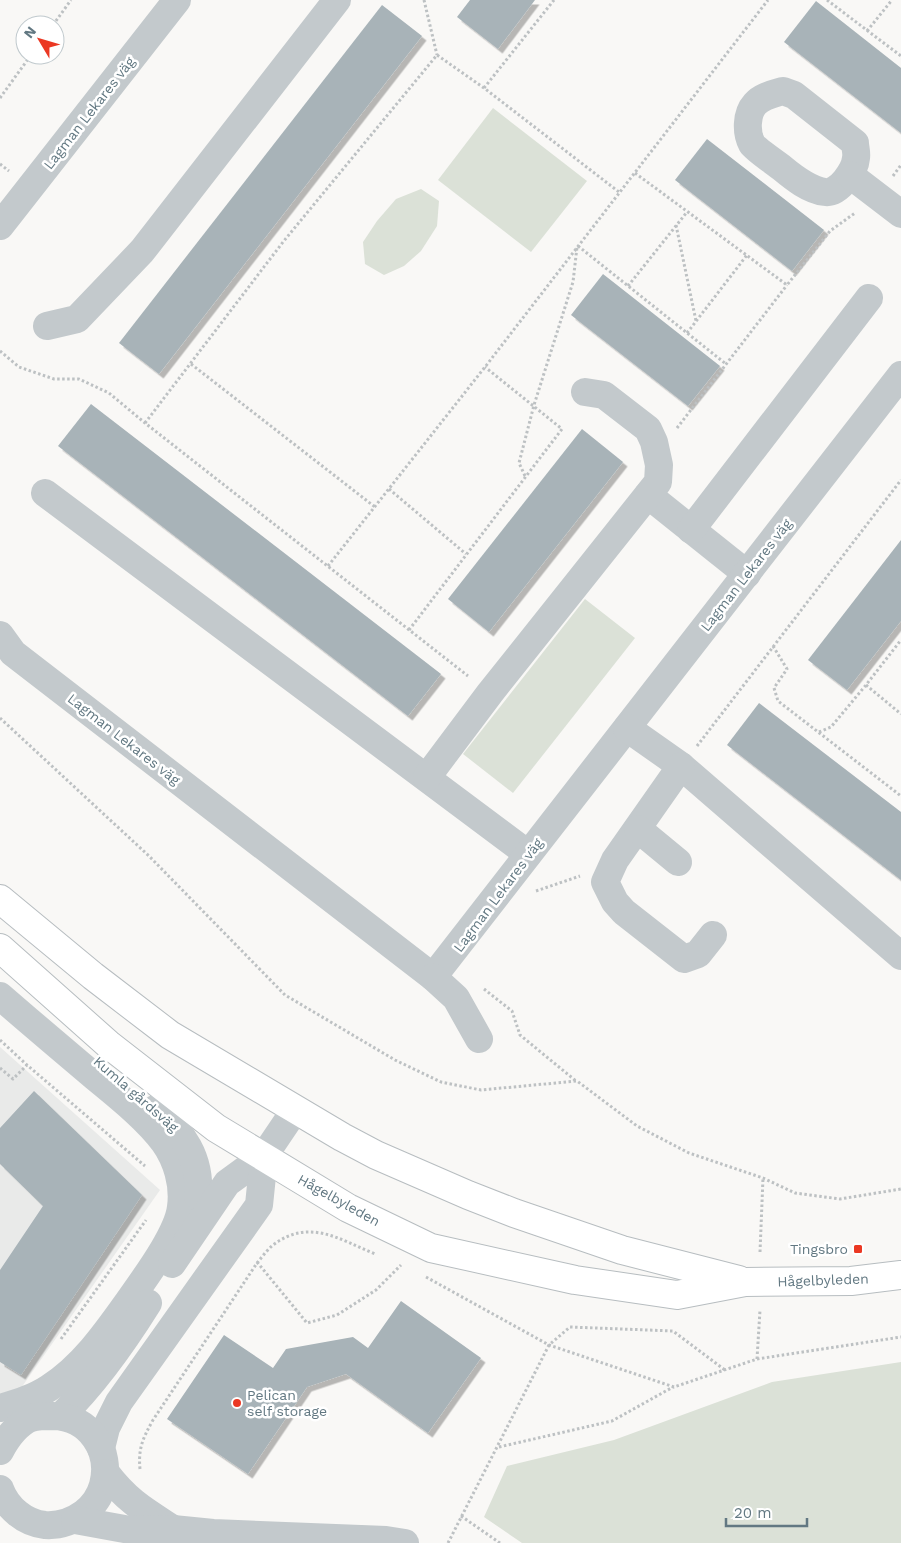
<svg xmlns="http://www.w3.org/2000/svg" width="901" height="1543" font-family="'Work Sans',sans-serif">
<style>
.built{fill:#e9eae9}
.green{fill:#dbe1d7}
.building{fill:#a8b3b8;filter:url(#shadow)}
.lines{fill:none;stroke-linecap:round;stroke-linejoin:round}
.major-casing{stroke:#b7bdc0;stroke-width:30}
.path{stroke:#bdc1c3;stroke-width:3;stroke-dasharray:2.5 2.5;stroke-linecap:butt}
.minor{stroke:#c3c9cc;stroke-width:28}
.major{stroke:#fff;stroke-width:28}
.poi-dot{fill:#eb3823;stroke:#fff;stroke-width:2}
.labels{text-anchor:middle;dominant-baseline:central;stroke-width:5;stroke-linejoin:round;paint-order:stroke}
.street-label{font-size:14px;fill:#627882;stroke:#fff}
.poi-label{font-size:14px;fill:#627882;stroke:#fff;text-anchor:end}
</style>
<defs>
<filter id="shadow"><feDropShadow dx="4.5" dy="4.5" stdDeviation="0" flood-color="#0004"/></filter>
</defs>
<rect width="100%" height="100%" fill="#f9f8f6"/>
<polygon class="built" points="0,1047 160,1190 0,1418"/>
<g class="green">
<polygon points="493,108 587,181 531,252 438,180"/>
<polygon points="421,189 439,201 437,226 421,251 404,266 384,275 365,264 363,242 377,221 396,199"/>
<polygon points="585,599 635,638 513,793 463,754"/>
<polygon points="901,1362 901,1543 522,1543 484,1517 507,1466 614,1440 772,1382"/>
</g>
<g class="building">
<polygon points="470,0 535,0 498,49 457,17"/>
<polygon points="816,1 901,68 901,133 784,42"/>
<polygon points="382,5 422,36 159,374 119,343"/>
<polygon points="707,139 824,230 792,271 675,180"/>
<polygon points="603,274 720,366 688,406 571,315"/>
<polygon points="91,404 441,674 408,716 58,446"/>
<polygon points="582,429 623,462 489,632 448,599"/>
<polygon points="901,540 901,621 847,690 808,660"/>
<polygon points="759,703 901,812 901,880 727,745"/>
<polygon points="34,1091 142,1195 21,1375 0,1362 0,1270 43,1206 0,1164 0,1128"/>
<polygon points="401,1301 481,1358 428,1433 346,1374 307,1387 248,1474 167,1419 224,1335 273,1368 286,1349 353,1337 368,1348"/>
</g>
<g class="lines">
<defs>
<g id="major">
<polyline points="0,899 93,976 170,1035 342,1137 376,1155 468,1195 514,1213 622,1250 739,1280"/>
<polyline points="0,948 108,1044 216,1128 348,1208 431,1248 575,1280 677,1295 745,1282 851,1281 901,1275"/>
</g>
</defs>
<use href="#major" class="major-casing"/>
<g class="path">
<polyline points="424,0 437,55"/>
<polyline points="827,0 901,56"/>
<polyline points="53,25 71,0"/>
<polyline points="867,31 892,0"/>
<polyline points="484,88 554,0"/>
<polyline points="0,98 31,55"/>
<polyline points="0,164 9,171"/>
<polyline points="635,173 787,285 830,231 855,213"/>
<polyline points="893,176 901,165"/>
<polyline points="676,225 696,321"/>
<polyline points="578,246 726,364"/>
<polyline points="628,286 687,212"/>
<polyline points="687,333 747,255"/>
<polyline points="0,351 19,367 54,379 79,379 109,393 145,423 468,676"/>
<polyline points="191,364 375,507"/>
<polyline points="145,423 283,242 437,55 484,88 619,192"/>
<polyline points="677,428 787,285"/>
<polyline points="525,476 519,463 534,405 573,282 577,247"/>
<polyline points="389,489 466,554"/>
<polyline points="328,566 485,367 768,0"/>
<polyline points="409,630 562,429 485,367"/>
<polyline points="773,646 787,669 774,688 778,701 901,796"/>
<polyline points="866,685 901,714"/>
<polyline points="0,718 149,856 285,995 395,1060 441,1082 481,1090 577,1081 637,1126 689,1153 763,1178 795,1193 840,1199 901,1189"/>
<polyline points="819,732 831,727 866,685 901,640"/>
<polyline points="697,746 901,480"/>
<polyline points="536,891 580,876"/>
<polyline points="484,989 512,1011 520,1035 576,1081"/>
<polyline points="0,1040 27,1065 145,1166"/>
<polyline points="0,1068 13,1079 27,1065"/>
<polyline points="760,1252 763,1178"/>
<polyline points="257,1262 307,1323 337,1315 376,1290 401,1265"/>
<polyline points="426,1277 549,1345 674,1387 757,1359 901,1337"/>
<polyline points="61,1339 146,1220"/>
<polyline points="757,1359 760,1310"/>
<polyline points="499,1447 612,1421 673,1387"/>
<path d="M140,1469C138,1448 143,1438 153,1420L257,1263C262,1257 267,1250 273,1245C309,1218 339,1239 375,1254"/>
<polyline points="461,1516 500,1543"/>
<polyline points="448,1543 549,1345 570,1327 673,1331 725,1370"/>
</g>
<g class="minor">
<path d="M783,91L794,95L855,143C855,147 857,153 856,158C855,170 839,194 825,192C809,190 794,178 782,168C776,163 756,150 752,144C746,133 746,114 755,104C762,96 773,94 783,91Z"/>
<polyline points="850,175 901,214"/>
<polyline points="0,226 177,0"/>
<polyline points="47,326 77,319 142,251 337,0"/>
<polyline points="45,493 528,854"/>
<polyline points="648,495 747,574"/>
<polyline points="691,530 869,298"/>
<polyline points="0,635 13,653 433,977 901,375"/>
<polyline points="627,728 681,766 901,956"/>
<polyline points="681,766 615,860 605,882 615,902 624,912 684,959 698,954 713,935"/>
<polyline points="427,777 490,693 658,482 659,465 654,442 648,429 604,395 585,392"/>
<polyline points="638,829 678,862"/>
<polyline points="433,977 456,998 479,1039"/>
<path d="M0,996C31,1023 63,1050 95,1077C118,1096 146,1118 164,1142C177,1160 184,1185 181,1207C178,1234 144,1279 128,1302C106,1333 82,1367 49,1388C34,1398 17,1403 0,1408"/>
<path d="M155,1109C183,1133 201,1157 198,1196"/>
<polyline points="172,1264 227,1183 264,1156 295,1110"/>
<path d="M61,1416C95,1383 123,1343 148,1303"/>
<polyline points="101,1448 106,1428 119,1402 259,1205 264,1156"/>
<path d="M0,1451C7,1438 17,1424 31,1418C38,1416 46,1416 53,1416C90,1417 112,1451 103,1485C100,1496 93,1506 84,1513C73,1521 60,1526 45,1525C25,1523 7,1508 0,1489"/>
<path d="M106,1473C127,1501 145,1511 173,1529"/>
<polyline points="75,1520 130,1530 173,1529 213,1533 386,1540 405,1543"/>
</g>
<use href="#major" class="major"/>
</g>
<g class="poi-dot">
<rect x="853" y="1244" width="10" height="10" rx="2.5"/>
<circle cx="237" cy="1403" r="5"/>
</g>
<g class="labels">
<g class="street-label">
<text transform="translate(89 113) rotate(-52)">Lagman Lekares väg</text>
<text transform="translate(746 575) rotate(-52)">Lagman Lekares väg</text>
<text transform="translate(124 739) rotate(38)">Lagman Lekares väg</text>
<text transform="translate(498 895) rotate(-53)">Lagman Lekares väg</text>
<text transform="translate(136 1094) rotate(41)">Kumla gårdsväg</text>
<text transform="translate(339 1200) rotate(29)">Hågelbyleden</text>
<text transform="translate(823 1280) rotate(-2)">Hågelbyleden</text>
</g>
<g class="poi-label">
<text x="848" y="1249">Tingsbro</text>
<text x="247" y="1395" text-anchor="start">Pelican<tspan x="247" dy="16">self storage</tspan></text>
</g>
</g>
<g transform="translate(40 40) rotate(308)"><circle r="24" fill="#ffffff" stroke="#c0c9cd"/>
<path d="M0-4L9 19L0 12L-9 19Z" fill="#eb3823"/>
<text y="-8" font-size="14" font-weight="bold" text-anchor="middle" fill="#627882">N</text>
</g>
<path d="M726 1518v8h81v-8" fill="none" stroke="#627882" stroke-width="2.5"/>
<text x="734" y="1518" font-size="15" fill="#627882" stroke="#ffffff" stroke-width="4" paint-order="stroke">20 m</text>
</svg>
